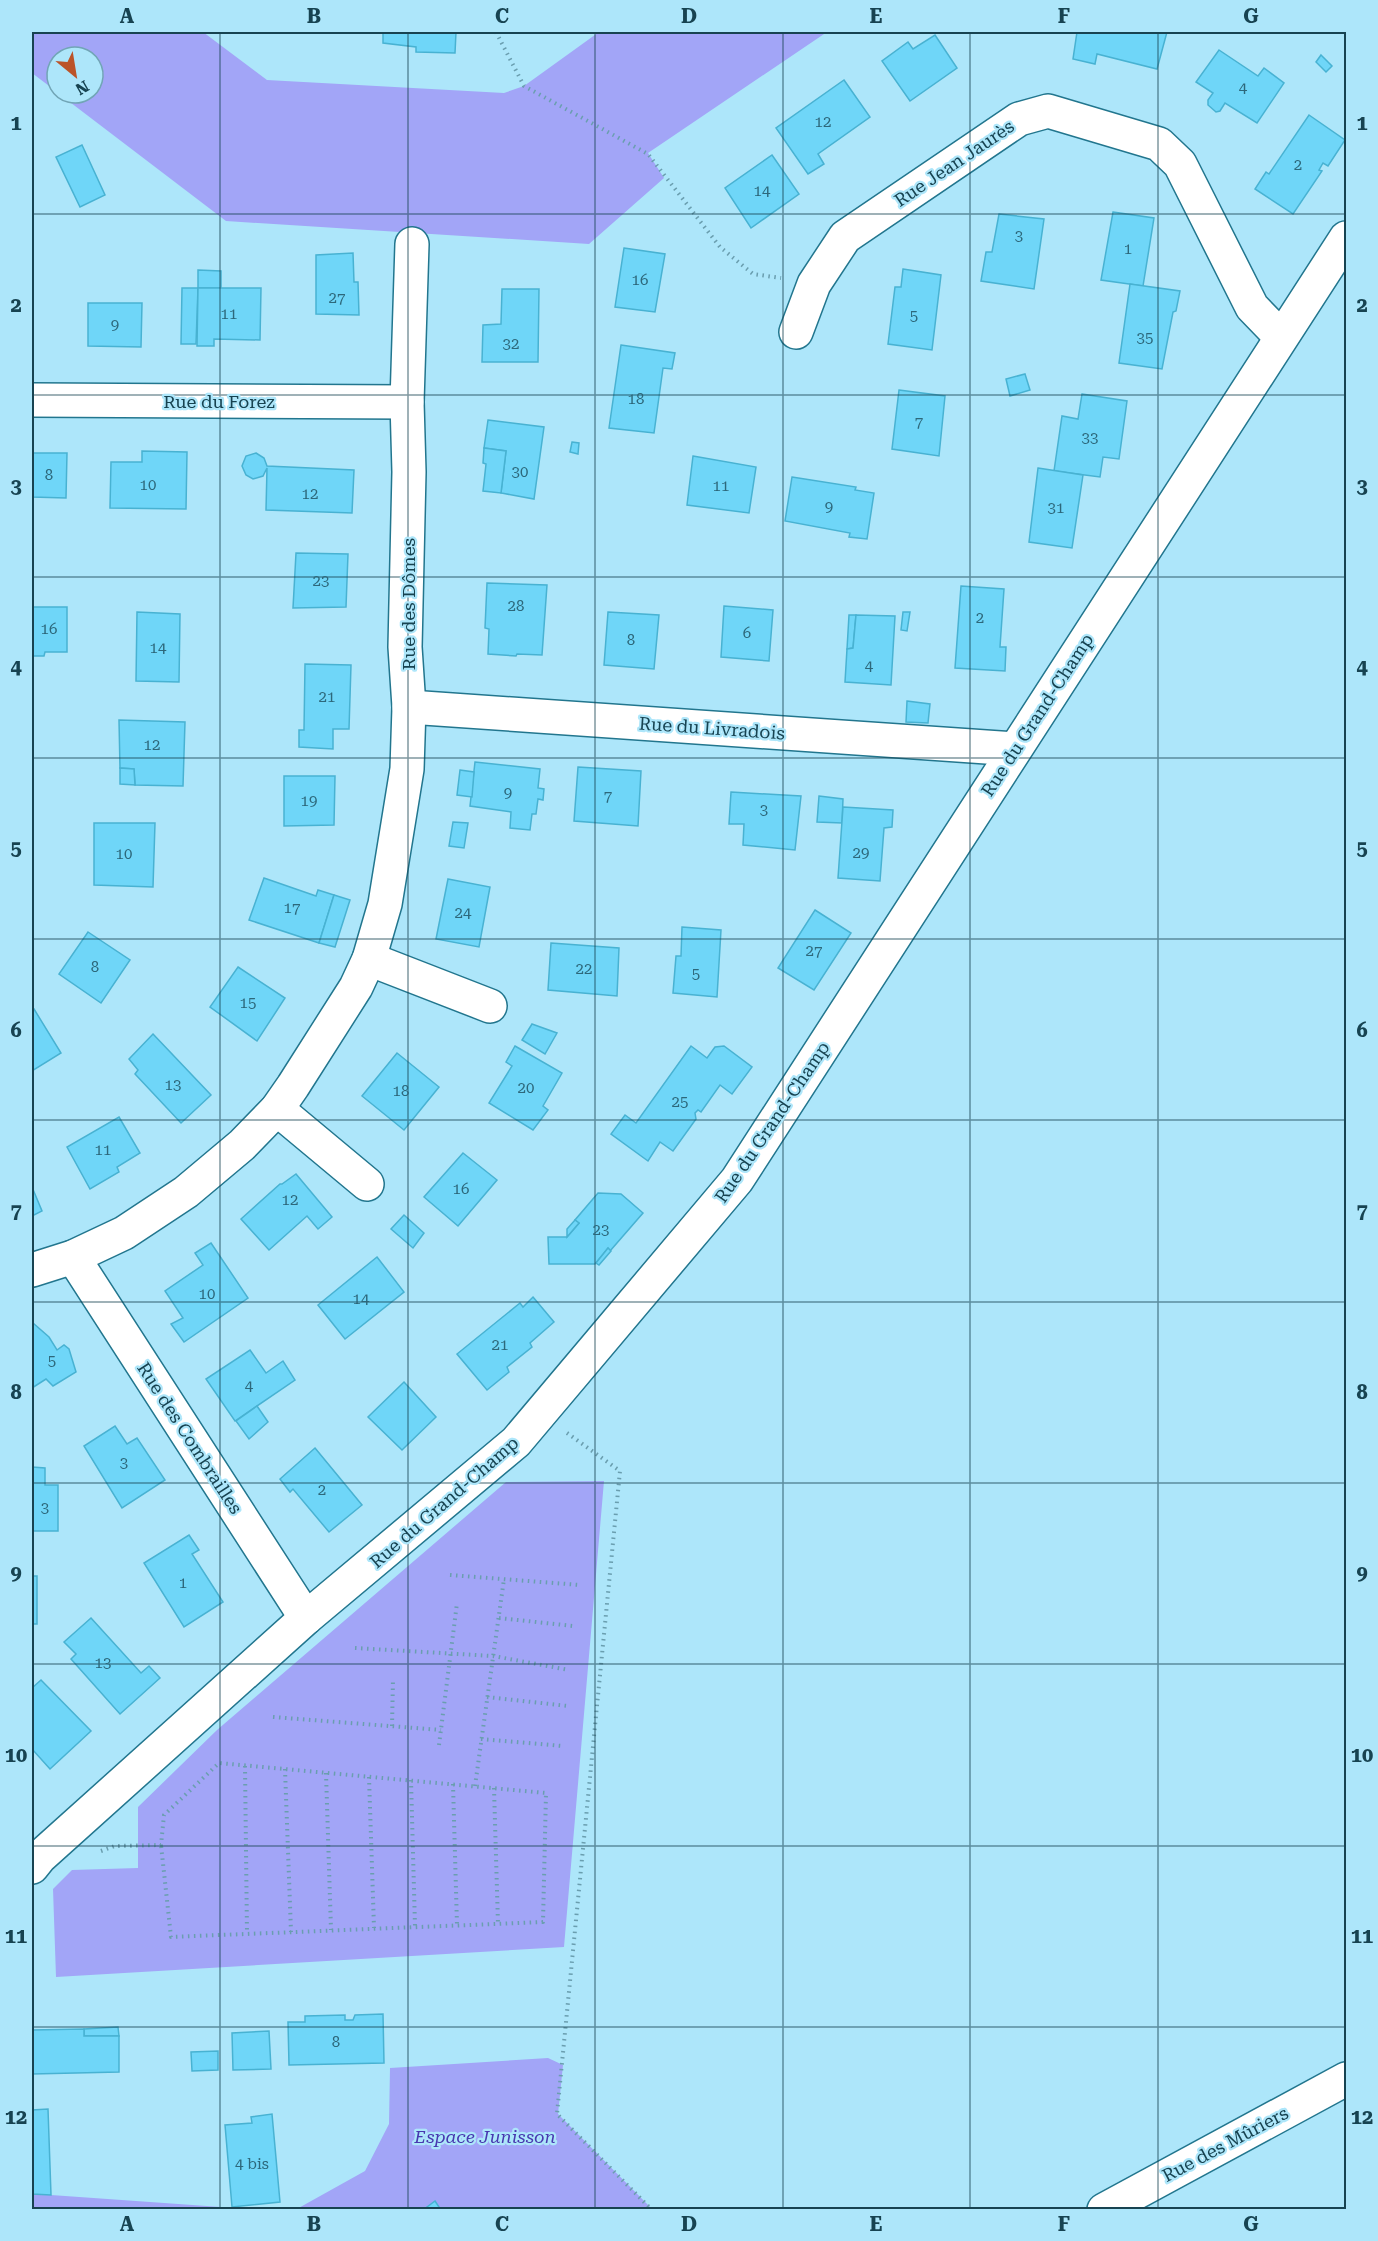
<svg xmlns="http://www.w3.org/2000/svg" width="1378" height="2241" font-family="'Roboto Serif',serif">
<style>
.green{fill:#a2a5f7}
.building{fill:#6fd6f8;stroke:#48b2d2;stroke-width:1.5}
.lines{fill:none;stroke-linecap:round;stroke-linejoin:round}
.street-casing{stroke:#22768e;stroke-width:36}
.path{stroke:#6a9eaf;stroke-width:4;stroke-dasharray:1.5 4.5;stroke-linecap:butt}
.street{stroke:#fff;stroke-width:33}
.grid{fill:none;stroke:#174351;stroke-width:1.5;stroke-opacity:0.55}
.labels{text-anchor:middle;dominant-baseline:central;stroke-width:4.5;stroke-linejoin:round;paint-order:stroke}
.number-label{font-size:15px;fill:#2d687b}
.street-label{font-size:18px;fill:#174351;stroke:#ade6fa}
.park-label{font-size:18px;font-style:italic;fill:#4838b0;stroke:#ade6fa}
.neatline{fill:none;stroke:#174351;stroke-width:2}
.grid-label{font-size:20px;text-anchor:middle;font-weight:bold;fill:#174351}
</style>
<rect width="100%" height="100%" fill="#ade6fa"/>
<g class="green">
<polygon points="32,32 203,32 267,80 504,93 524,86 599,32 827,32 648,153 664,178 589,244 226,221 58,93 93,93 93,57 57,57 57,92 32,73"/>
<polygon points="604,1481 564,1947 56,1977 53,1889 72,1870 138,1868 138,1807 217,1730 506,1482"/>
<polygon points="548,2058 563,2065 558,2114 652,2209 295,2210 365,2171 389,2124 390,2068"/>
<polygon points="32,2194 51,2195 249,2209 32,2209"/>
</g>
<g class="building">
<polygon points="383,32 456,32 455,53 416,52 416,47 383,43"/>
<polygon points="1077,32 1167,32 1157,69 1097,54 1095,64 1073,59"/>
<polygon points="935,35 957,68 910,101 882,61 908,42 913,49"/>
<polygon points="1219,50 1258,76 1264,68 1284,83 1257,123 1225,103 1220,111 1216,112 1208,105 1208,100 1213,93 1196,82"/>
<polygon points="1321,55 1332,66 1326,72 1316,62"/>
<polygon points="844,80 870,117 818,154 824,164 808,174 776,128"/>
<polygon points="1309,115 1345,140 1328,166 1323,163 1319,170 1322,171 1293,214 1255,189 1266,172 1269,174"/>
<polygon points="82,145 105,195 80,207 56,157"/>
<polygon points="772,155 799,194 751,228 725,188"/>
<polygon points="1113,212 1154,218 1143,286 1101,280"/>
<polygon points="999,214 1044,219 1034,289 981,281 986,252 992,252"/>
<polygon points="624,248 665,254 655,312 615,307"/>
<polygon points="353,253 354,282 358,282 359,315 316,314 316,255"/>
<polygon points="903,269 941,275 932,350 888,344 895,287 901,287"/>
<polygon points="198,270 221,271 221,288 198,288"/>
<polygon points="1130,284 1180,291 1176,311 1173,312 1162,369 1119,363"/>
<polygon points="182,288 198,288 196,344 181,344"/>
<polygon points="198,288 261,288 260,340 214,339 214,346 197,346"/>
<polygon points="502,289 539,289 538,362 482,362 483,325 501,324"/>
<polygon points="88,303 142,303 141,347 88,346"/>
<polygon points="621,345 675,353 672,369 663,368 654,433 609,428"/>
<polygon points="1025,374 1030,390 1010,396 1006,379"/>
<polygon points="899,390 945,396 939,456 892,449"/>
<polygon points="1082,394 1127,401 1119,459 1103,457 1100,477 1054,471 1062,416 1078,419"/>
<polygon points="488,420 544,427 534,499 501,493 506,451 484,448"/>
<polygon points="572,442 579,443 578,454 570,452"/>
<polygon points="484,448 506,451 501,493 483,491 486,464 483,463"/>
<polygon points="142,451 187,452 186,509 110,508 111,462 142,462"/>
<polygon points="32,453 67,453 66,498 32,497"/>
<polygon points="256,453 264,458 267,466 354,470 352,513 266,510 267,468 263,476 253,479 246,475 242,466 246,456"/>
<polygon points="693,456 756,467 749,513 687,505"/>
<polygon points="1038,468 1083,475 1072,548 1029,542"/>
<polygon points="792,477 856,487 855,490 874,493 867,539 849,537 850,533 785,521"/>
<polygon points="296,553 348,554 346,607 293,608"/>
<polygon points="487,583 547,585 542,655 517,654 516,656 488,654 489,629 485,628"/>
<polygon points="961,586 1004,589 1000,647 1006,647 1005,671 955,668"/>
<polygon points="724,606 773,610 769,661 721,657"/>
<polygon points="32,607 67,607 67,652 45,652 44,656 32,656"/>
<polygon points="137,612 180,614 179,682 136,681"/>
<polygon points="608,612 659,615 654,669 604,665"/>
<polygon points="903,612 910,612 907,631 901,630"/>
<polygon points="849,615 856,615 853,648 847,649"/>
<polygon points="856,615 895,616 891,685 845,682 847,649 853,648"/>
<polygon points="305,664 351,665 349,729 333,729 333,749 299,747 299,730 304,730"/>
<polygon points="907,701 930,704 928,723 906,722"/>
<polygon points="119,720 185,722 183,786 135,785 134,769 120,768"/>
<polygon points="475,762 540,769 538,788 544,789 543,800 538,799 536,814 532,814 530,830 510,828 511,812 470,806"/>
<polygon points="578,767 641,771 638,826 574,821"/>
<polygon points="120,768 134,769 135,785 120,784"/>
<polygon points="460,770 474,772 472,797 457,795"/>
<polygon points="284,776 335,776 334,825 284,826"/>
<polygon points="731,792 801,796 795,850 743,845 744,824 729,824"/>
<polygon points="819,796 843,799 842,823 817,822"/>
<polygon points="843,807 893,810 892,827 884,828 880,881 838,878"/>
<polygon points="453,822 468,823 464,848 449,846"/>
<polygon points="94,823 155,823 153,887 94,885"/>
<polygon points="264,878 316,896 318,890 334,895 319,943 249,920"/>
<polygon points="448,879 490,887 479,947 436,939"/>
<polygon points="334,895 350,900 335,947 319,943"/>
<polygon points="815,910 851,933 814,990 778,968"/>
<polygon points="682,927 721,930 717,997 673,993 676,956 681,956"/>
<polygon points="88,932 130,960 101,1003 59,974"/>
<polygon points="551,943 619,948 617,996 548,990"/>
<polygon points="238,967 285,998 257,1041 210,1007"/>
<polygon points="34,1009 61,1053 32,1071 32,1010"/>
<polygon points="532,1024 557,1033 545,1054 522,1040"/>
<polygon points="153,1034 211,1095 181,1123 135,1074 138,1070 129,1059"/>
<polygon points="515,1046 562,1073 543,1106 548,1110 533,1130 489,1103 512,1066 506,1062"/>
<polygon points="691,1046 707,1058 715,1047 724,1046 752,1067 732,1094 720,1085 701,1112 698,1110 695,1113 696,1119 673,1151 660,1142 648,1161 611,1134 625,1115 636,1123"/>
<polygon points="397,1053 439,1087 404,1130 362,1096"/>
<polygon points="119,1117 140,1153 117,1167 119,1172 90,1189 67,1147"/>
<polygon points="463,1153 497,1180 458,1226 424,1197"/>
<polygon points="296,1174 332,1217 318,1229 307,1216 269,1250 241,1219 280,1184 282,1184"/>
<polygon points="32,1187 42,1211 32,1216"/>
<polygon points="598,1193 621,1194 643,1213 610,1251 608,1248 595,1264 549,1264 548,1237 567,1237 579,1223 575,1220"/>
<polygon points="404,1215 424,1233 413,1248 391,1229"/>
<polygon points="575,1220 579,1223 567,1237 567,1229"/>
<polygon points="211,1243 248,1298 184,1342 171,1324 183,1318 165,1291 203,1265 195,1253"/>
<polygon points="608,1248 611,1251 599,1265 596,1263"/>
<polygon points="377,1257 404,1292 345,1339 318,1305"/>
<polygon points="533,1297 554,1322 530,1343 532,1347 507,1367 509,1372 487,1390 457,1354 520,1303 523,1307"/>
<polygon points="33,1323 49,1337 57,1350 64,1345 69,1349 76,1372 53,1386 46,1379 32,1388"/>
<polygon points="250,1350 266,1373 283,1361 295,1380 235,1421 206,1379"/>
<polygon points="404,1382 436,1417 402,1450 368,1417"/>
<polygon points="257,1406 268,1422 249,1439 236,1421"/>
<polygon points="115,1426 127,1444 137,1438 165,1480 122,1508 84,1446"/>
<polygon points="315,1448 362,1505 329,1532 293,1489 290,1492 280,1479"/>
<polygon points="32,1467 45,1468 45,1485 58,1485 58,1531 32,1531"/>
<polygon points="189,1535 199,1550 192,1554 223,1602 184,1627 144,1563"/>
<rect x="32" y="1576" width="5" height="48"/>
<polygon points="91,1618 141,1673 149,1666 160,1678 120,1714 71,1659 76,1654 64,1642"/>
<polygon points="41,1680 91,1731 50,1769 32,1749 32,1688"/>
<polygon points="383,2014 384,2063 289,2065 288,2022 305,2022 305,2016 345,2015 345,2020 353,2020 355,2015"/>
<polygon points="118,2027 119,2036 84,2036 84,2029"/>
<polygon points="84,2029 84,2036 119,2036 119,2072 32,2074 32,2030"/>
<polygon points="269,2031 271,2069 233,2070 232,2033"/>
<polygon points="218,2051 218,2070 192,2071 191,2052"/>
<polygon points="48,2109 51,2195 32,2194 32,2110"/>
<polygon points="272,2114 280,2202 232,2207 225,2125 252,2123 251,2117"/>
<polygon points="435,2201 441,2210 423,2210"/>
</g>
<g class="lines">
<defs>
<g id="street">
<polyline points="796,332 814,284 845,237 1019,119 1048,111 1159,144 1180,164 1252,307 1281,337"/>
<polyline points="32,400 407,402"/>
<polyline points="409,707 1015,749"/>
<polyline points="369,959 490,1006"/>
<polyline points="277,1109 367,1184"/>
<polyline points="73,1257 306,1618"/>
<polyline points="32,1270 73,1257 124,1233 186,1192 242,1145 277,1109 293,1086 356,987 369,959 385,904 407,769 409,707 405,647 409,472 407,402 412,244"/>
<polyline points="32,1867 40,1857 306,1618 516,1442 737,1180 1346,238"/>
<polyline points="1104,2210 1346,2079"/>
</g>
</defs>
<use href="#street" class="street-casing"/>
<g class="path">
<polyline points="496,32 524,86 648,154 720,247 753,274 781,278"/>
<polyline points="567,1433 620,1471 557,2114 652,2210"/>
<polyline points="450,1575 580,1585"/>
<polyline points="499,1618 573,1626"/>
<polyline points="355,1648 493,1656 569,1670"/>
<polyline points="487,1697 568,1706"/>
<polyline points="273,1717 441,1730"/>
<polyline points="392,1726 393,1679"/>
<polyline points="481,1739 563,1746"/>
<polyline points="439,1745 457,1603"/>
<polyline points="245,1766 247,1934"/>
<polyline points="285,1769 291,1932"/>
<polyline points="326,1773 331,1930"/>
<polyline points="369,1777 374,1928"/>
<polyline points="411,1780 415,1926"/>
<polyline points="453,1784 457,1925"/>
<polyline points="475,1786 504,1579"/>
<polyline points="494,1788 498,1924"/>
<polyline points="101,1851 115,1846 161,1845 164,1815 219,1763 546,1793 543,1922 171,1937 161,1845"/>
</g>
<use href="#street" class="street"/>
</g>
<path class="grid" d="M220,32V2210M408,32V2210M595,32V2210M783,32V2210M970,32V2210M1158,32V2210M32,214H1346M32,395H1346M32,577H1346M32,758H1346M32,939H1346M32,1120H1346M32,1302H1346M32,1483H1346M32,1664H1346M32,1846H1346M32,2027H1346"/>
<g class="labels">
<g class="number-label">
<text x="1243" y="88">4</text>
<text x="823" y="122">12</text>
<text x="1298" y="165">2</text>
<text x="762" y="191">14</text>
<text x="1019" y="236">3</text>
<text x="1128" y="249">1</text>
<text x="640" y="280">16</text>
<text x="337" y="298">27</text>
<text x="229" y="314">11</text>
<text x="914" y="316">5</text>
<text x="115" y="325">9</text>
<text x="1145" y="338">35</text>
<text x="511" y="344">32</text>
<text x="636" y="399">18</text>
<text x="919" y="422">7</text>
<text x="1090" y="438">33</text>
<text x="520" y="472">30</text>
<text x="49" y="475">8</text>
<text x="148" y="485">10</text>
<text x="721" y="486">11</text>
<text x="310" y="494">12</text>
<text x="829" y="507">9</text>
<text x="1056" y="508">31</text>
<text x="321" y="581">23</text>
<text x="516" y="606">28</text>
<text x="980" y="618">2</text>
<text x="49" y="629">16</text>
<text x="747" y="633">6</text>
<text x="631" y="640">8</text>
<text x="158" y="648">14</text>
<text x="869" y="666">4</text>
<text x="327" y="697">21</text>
<text x="152" y="745">12</text>
<text x="508" y="793">9</text>
<text x="608" y="796">7</text>
<text x="309" y="801">19</text>
<text x="764" y="810">3</text>
<text x="861" y="853">29</text>
<text x="124" y="854">10</text>
<text x="292" y="908">17</text>
<text x="463" y="913">24</text>
<text x="814" y="951">27</text>
<text x="95" y="967">8</text>
<text x="584" y="969">22</text>
<text x="696" y="974">5</text>
<text x="248" y="1003">15</text>
<text x="173" y="1085">13</text>
<text x="526" y="1088">20</text>
<text x="401" y="1091">18</text>
<text x="680" y="1102">25</text>
<text x="103" y="1150">11</text>
<text x="461" y="1189">16</text>
<text x="290" y="1200">12</text>
<text x="601" y="1230">23</text>
<text x="207" y="1294">10</text>
<text x="361" y="1299">14</text>
<text x="500" y="1345">21</text>
<text x="52" y="1361">5</text>
<text x="249" y="1386">4</text>
<text x="124" y="1463">3</text>
<text x="322" y="1490">2</text>
<text x="45" y="1508">3</text>
<text x="183" y="1583">1</text>
<text x="103" y="1663">13</text>
<text x="336" y="2042">8</text>
<text x="252" y="2164">4 bis</text>
</g>
<g class="street-label">
<text transform="translate(954 163) rotate(-34)">Rue Jean Jaurès</text>
<text x="219" y="401">Rue du Forez</text>
<text transform="translate(408 604) rotate(-90)">Rue des Dômes</text>
<text transform="translate(1037 715) rotate(-57)">Rue du Grand-Champ</text>
<text transform="translate(712 728) rotate(4)">Rue du Livradois</text>
<text transform="translate(772 1122) rotate(-56)">Rue du Grand-Champ</text>
<text transform="translate(190 1438) rotate(57)">Rue des Combrailles</text>
<text transform="translate(444 1502) rotate(-41)">Rue du Grand-Champ</text>
<text transform="translate(1225 2144) rotate(-28)">Rue des Mûriers</text>
</g>
<g class="park-label">
<text x="485" y="2136">Espace Junisson</text>
</g>
</g>
<rect width="1378" height="2241" fill="none" stroke="#ade6fa" stroke-width="66"/>
<g transform="translate(75 75) rotate(150)"><circle r="28" fill="#ade6fa" stroke="#71a5b6" stroke-width="1.5"/>
<path d="M0-4.5L10 22L0 15L-10 22Z" fill="#bb5429"/>
<text y="-9" font-size="16" font-weight="bold" text-anchor="middle" fill="#174351">N</text>
</g>
<rect x="33" y="33" width="1312" height="2175" class="neatline"/>
<g class="grid-label">
<text x="127" y="23">A</text>
<text x="314" y="23">B</text>
<text x="502" y="23">C</text>
<text x="689" y="23">D</text>
<text x="876" y="23">E</text>
<text x="1064" y="23">F</text>
<text x="1251" y="23">G</text>
<text x="16" y="130">1</text>
<text x="1362" y="130">1</text>
<text x="16" y="312">2</text>
<text x="1362" y="312">2</text>
<text x="16" y="493">3</text>
<text x="1362" y="493">3</text>
<text x="16" y="674">4</text>
<text x="1362" y="674">4</text>
<text x="16" y="855">5</text>
<text x="1362" y="855">5</text>
<text x="16" y="1037">6</text>
<text x="1362" y="1037">6</text>
<text x="16" y="1218">7</text>
<text x="1362" y="1218">7</text>
<text x="16" y="1399">8</text>
<text x="1362" y="1399">8</text>
<text x="16" y="1580">9</text>
<text x="1362" y="1580">9</text>
<text x="16" y="1762">10</text>
<text x="1362" y="1762">10</text>
<text x="16" y="1943">11</text>
<text x="1362" y="1943">11</text>
<text x="16" y="2124">12</text>
<text x="1362" y="2124">12</text>
<text x="127" y="2231">A</text>
<text x="314" y="2231">B</text>
<text x="502" y="2231">C</text>
<text x="689" y="2231">D</text>
<text x="876" y="2231">E</text>
<text x="1064" y="2231">F</text>
<text x="1251" y="2231">G</text>
</g>
</svg>
